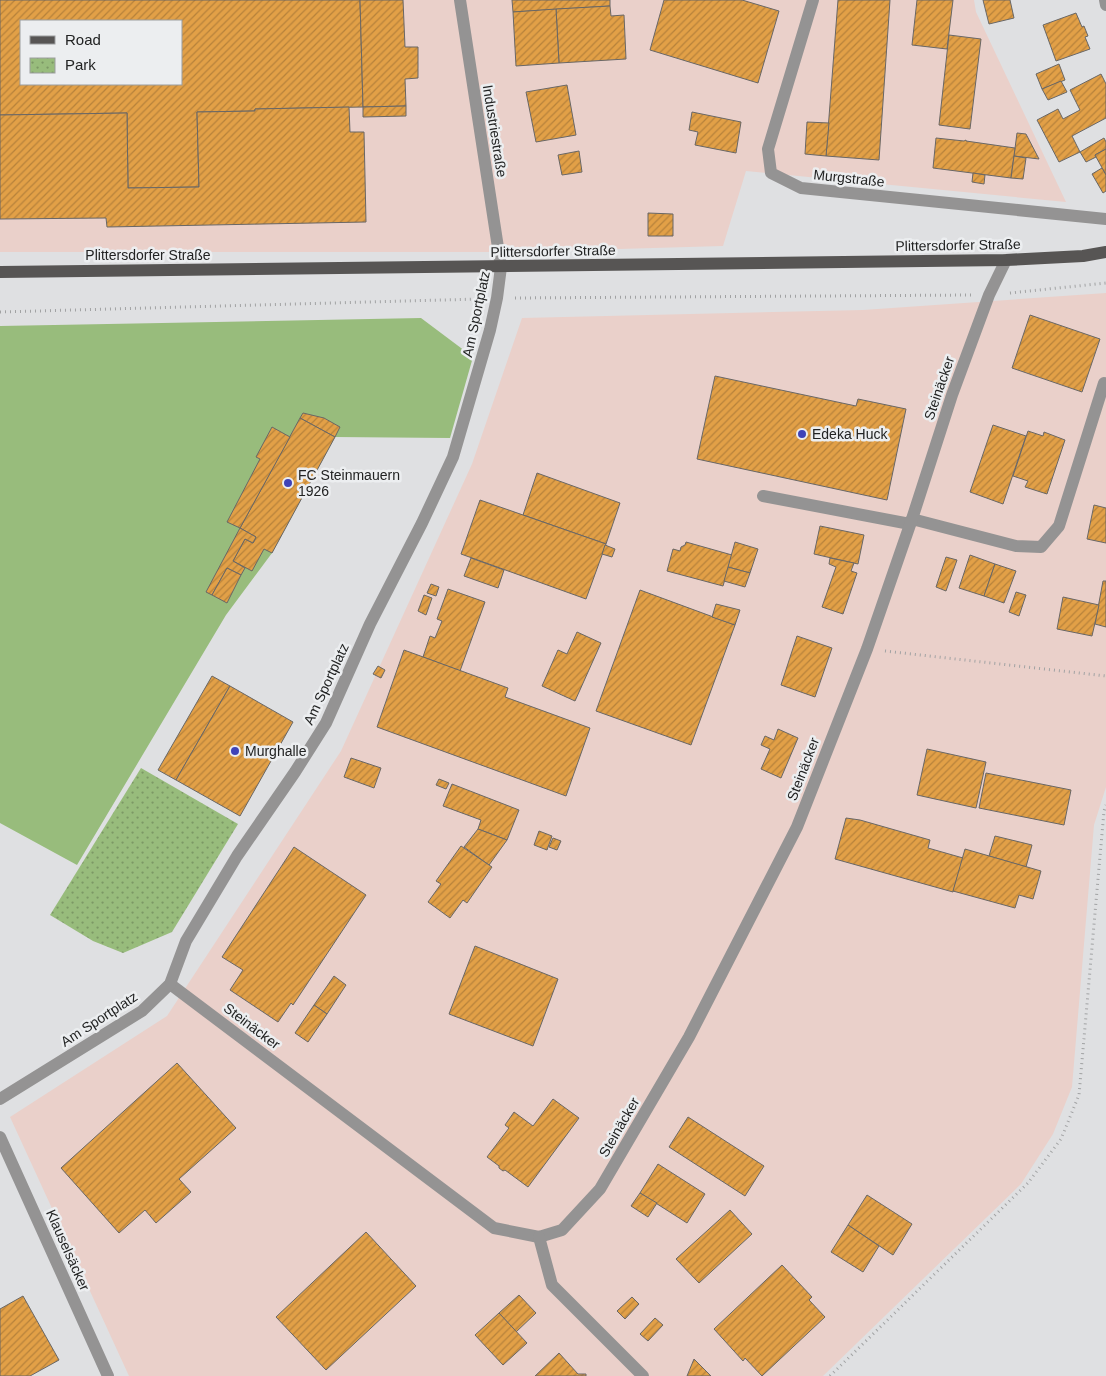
<svg xmlns="http://www.w3.org/2000/svg" width="1106" height="1376" font-family="Arial,sans-serif">
<style>
.commercial{fill:#ead0ca;fill-rule:evenodd}
.grass{fill:#98bc7c}
.park{fill:url(#park-dots)}
.building{fill:url(#building-hatch);stroke:#696766;fill-rule:evenodd}
.lines{fill:none;stroke-linecap:round;stroke-linejoin:round}
.path{stroke:#a1a2a3;stroke-width:3;stroke-dasharray:1 4;stroke-linecap:butt}
.minor{stroke:#949393;stroke-width:12}
.major{stroke:#575554;stroke-width:12}
.poi-dot{fill:#3f43b8;stroke:#eceef0;stroke-width:2}
.labels{text-anchor:middle;dominant-baseline:central;stroke-width:5;stroke-linejoin:round;paint-order:stroke}
.street-label{font-size:14px;fill:#222323;stroke:#eceef0}
.poi-label{font-size:14px;fill:#222323;stroke:#eceef0;text-anchor:start}
</style>
<defs>
<pattern id="park-dots" width="8" height="8" patternUnits="userSpaceOnUse" patternTransform="scale(1.25)"><rect width="8" height="8" fill="#98bc7c"/><path d="M2 2h.1M6 6h.1" fill="none" stroke="#7c9865" stroke-width="1.8" stroke-linecap="round"/></pattern>
<pattern id="building-hatch" width="6" height="6" patternUnits="userSpaceOnUse" patternTransform="scale(1.25)"><rect width="6" height="6" fill="#e2a047"/><path d="M-1 1l2-2M0 6l6-6M5 7l2-2" fill="none" stroke="#b7823b"/></pattern>
</defs>
<rect width="100%" height="100%" fill="#dfe0e2"/>
<g class="commercial">
<path d="M0,0H974L976,12L1066,202L746,171L723,246L515,252H0ZM21,21H181V84H21Z"/>
<polygon points="1106,293 1106,787 1094,825 1072,1087 1053,1134 1021,1184 823,1376 129,1376 10,1117 167,1016 341,751 472,464 522,318 863,310"/>
</g>
<polygon class="grass" points="421,318 473,357 450,438 335,437 272,553 226,615 77,865 0,823 0,326"/>
<polygon class="park" points="141,768 238,824 172,932 123,953 93,941 50,915"/>
<g class="building">
<path d="M0,0H360L363,107L255,109V111L197,112L199,187L128,188L127,113L0,115ZM21,21H181V84H21Z"/>
<polygon points="360,0 403,0 405,47 418,47 418,78 405,79 406,106 363,107"/>
<polygon points="512,0 610,0 610,6 513,12"/>
<polygon points="664,0 742,0 779,11 758,83 650,50"/>
<polygon points="838,0 890,0 879,160 826,156"/>
<polygon points="917,0 953,0 947,49 912,45"/>
<polygon points="983,0 1010,0 1014,18 989,24"/>
<polygon points="610,6 611,16 624,15 626,59 559,63 556,9"/>
<polygon points="556,9 559,63 516,66 513,12"/>
<polygon points="1076,13 1082,27 1084,26 1088,36 1085,37 1090,49 1056,61 1043,25"/>
<polygon points="949,35 981,39 970,129 939,125"/>
<polygon points="1059,64 1065,80 1042,89 1036,74"/>
<polygon points="1101,74 1106,84 1106,118 1072,136 1080,152 1059,162 1037,120 1058,109 1063,119 1080,110 1070,90"/>
<polygon points="1061,81 1067,92 1048,100 1042,89"/>
<polygon points="567,85 576,135 536,142 526,92"/>
<polygon points="406,106 406,116 363,117 363,107"/>
<polygon points="349,107 350,132 364,132 366,222 107,227 106,218 0,219 0,115 127,113 128,188 199,187 197,112 255,111 255,109"/>
<polygon points="692,112 741,122 736,153 695,145 698,132 689,130"/>
<polygon points="807,122 829,123 826,156 805,154"/>
<polygon points="1017,133 1026,134 1039,159 1014,156"/>
<polygon points="936,138 964,141 966,140 966,141 1015,148 1011,178 933,168"/>
<polygon points="1104,138 1106,142 1106,149 1095,155 1096,157 1086,162 1080,152"/>
<polygon points="1106,149 1106,175 1095,155"/>
<polygon points="579,151 582,172 562,175 558,155"/>
<polygon points="1014,156 1026,158 1023,179 1011,178"/>
<polygon points="1102,168 1106,175 1106,191 1103,193 1092,174"/>
<polygon points="973,173 985,175 984,184 972,182"/>
<polygon points="648,213 673,214 673,236 648,236"/>
<polygon points="1030,315 1100,339 1082,392 1012,368"/>
<polygon points="715,376 856,406 858,399 906,409 887,500 697,459"/>
<polygon points="303,413 324,418 340,427 335,437 300,418"/>
<polygon points="300,418 335,437 272,553 264,549 252,571 233,561 245,539 253,543 256,537 240,528"/>
<polygon points="993,425 1026,436 1003,504 970,492"/>
<polygon points="272,427 290,437 240,528 227,522 260,459 256,457"/>
<polygon points="1028,431 1043,436 1044,432 1065,440 1047,494 1025,487 1028,481 1013,476"/>
<polygon points="537,473 620,503 606,544 523,515"/>
<polygon points="480,500 606,544 586,599 461,554"/>
<polygon points="1094,505 1106,508 1106,543 1087,539"/>
<polygon points="820,526 864,535 858,564 814,554"/>
<polygon points="240,528 256,537 253,543 245,539 233,561 245,568 241,575 227,568 212,595 206,592"/>
<polygon points="686,542 732,555 723,586 667,571 673,549 680,551 681,547 685,545"/>
<polygon points="735,542 758,549 750,573 728,567"/>
<polygon points="605,545 615,549 612,557 602,554"/>
<polygon points="970,555 995,564 984,596 959,588"/>
<polygon points="946,557 957,560 946,591 936,587"/>
<polygon points="471,558 504,570 498,588 464,576"/>
<polygon points="830,558 854,563 851,571 857,573 843,614 822,607 836,567 829,564"/>
<polygon points="995,564 1016,571 1004,603 984,596"/>
<polygon points="728,567 750,573 745,587 724,581"/>
<polygon points="227,568 241,575 227,603 212,595"/>
<polygon points="1103,581 1106,581 1106,627 1095,624"/>
<polygon points="431,584 439,587 436,596 427,593"/>
<polygon points="448,589 485,602 460,671 423,657 430,636 435,638 442,621 437,619"/>
<polygon points="640,590 735,625 691,745 596,711"/>
<polygon points="1016,592 1026,595 1019,616 1009,612"/>
<polygon points="424,595 432,598 426,615 418,611"/>
<polygon points="1063,597 1099,605 1092,636 1057,629"/>
<polygon points="716,604 740,610 735,625 712,617"/>
<polygon points="577,632 601,643 575,701 542,686 558,650 567,654"/>
<polygon points="797,636 832,648 815,697 781,685"/>
<polygon points="404,650 508,688 505,697 590,728 566,796 377,727"/>
<polygon points="378,666 385,670 381,678 373,674"/>
<polygon points="212,676 230,686 176,780 158,770"/>
<polygon points="230,686 293,722 240,816 176,780"/>
<polygon points="778,729 798,738 781,778 761,769 770,749 761,745 765,736 774,740"/>
<polygon points="927,749 986,762 976,808 917,795"/>
<polygon points="351,758 381,768 374,788 344,777"/>
<polygon points="986,773 1071,790 1064,825 979,808"/>
<polygon points="439,779 449,783 446,789 436,785"/>
<polygon points="452,784 519,810 507,840 478,829 481,820 443,806"/>
<polygon points="846,818 860,820 930,840 928,848 963,858 953,892 835,859"/>
<polygon points="478,829 507,840 489,865 464,847"/>
<polygon points="539,831 552,836 547,850 534,845"/>
<polygon points="995,836 1032,845 1026,867 989,856"/>
<polygon points="553,838 561,841 557,850 549,847"/>
<polygon points="461,846 492,867 467,903 463,900 450,918 428,902 441,884 436,881"/>
<polygon points="294,847 366,895 293,1005 291,1003 278,1022 230,990 243,970 222,957"/>
<polygon points="965,849 1041,871 1033,899 1019,895 1015,908 953,891"/>
<polygon points="475,946 558,979 533,1046 449,1014"/>
<polygon points="334,976 346,985 327,1014 314,1005"/>
<polygon points="314,1005 327,1014 308,1042 295,1033"/>
<polygon points="177,1063 236,1128 179,1179 191,1192 156,1223 145,1210 119,1233 61,1168"/>
<polygon points="553,1099 579,1118 528,1187 505,1170 503,1171 499,1168 499,1166 487,1157 509,1128 505,1125 514,1112 533,1126"/>
<polygon points="688,1117 764,1166 745,1196 669,1147"/>
<polygon points="658,1164 705,1194 687,1223 640,1193"/>
<polygon points="640,1193 657,1203 648,1217 631,1206"/>
<polygon points="867,1195 912,1224 893,1255 848,1225"/>
<polygon points="730,1210 752,1234 699,1283 676,1259"/>
<polygon points="848,1225 879,1246 863,1272 831,1252"/>
<polygon points="366,1232 416,1286 326,1370 276,1317"/>
<polygon points="782,1265 812,1297 809,1300 825,1317 762,1376 745,1358 743,1361 714,1329"/>
<polygon points="519,1295 536,1313 516,1332 499,1313"/>
<polygon points="23,1296 59,1360 30,1376 0,1376 0,1309"/>
<polygon points="632,1297 639,1304 625,1319 617,1311"/>
<polygon points="499,1313 527,1343 503,1365 475,1335"/>
<polygon points="655,1318 663,1325 648,1341 640,1334"/>
<polygon points="559,1353 578,1374 586,1374 586,1376 535,1376"/>
<polygon points="694,1359 711,1376 687,1376"/>
</g>
<g class="lines">
<g class="path">
<polyline points="1010,293 1106,283"/>
<polyline points="515,298 971,295"/>
<polyline points="0,312 479,299"/>
<polyline points="885,651 1106,676"/>
<polyline points="830,1376 1028,1183 1061,1139 1079,1095 1104,811 1106,805"/>
</g>
<g class="minor">
<polyline points="813,0 768,149 771,173 801,188 1106,219"/>
<polyline points="1105,0 1106,5"/>
<polyline points="763,496 910,524"/>
<polyline points="912,519 1016,546 1041,547 1059,526 1104,383"/>
<polyline points="170,984 494,1228 539,1237 562,1230 600,1189 689,1037 797,827 867,649 912,519 952,395 989,295 1006,260"/>
<polyline points="0,1099 142,1011 170,984 186,941 237,856 295,772 326,723 370,624 422,523 453,457 490,330 497,298 501,267 460,0"/>
<polyline points="0,1137 108,1376"/>
<polyline points="539,1237 552,1285 643,1376"/>
</g>
<polyline class="major" points="0,272 1006,260 1083,256 1106,252"/>
</g>
<g class="poi-dot">
<circle cx="802" cy="434" r="5"/>
<circle cx="288" cy="483" r="5"/>
<circle cx="235" cy="751" r="5"/>
</g>
<g class="labels">
<g class="street-label">
<text transform="translate(495 131) rotate(81)">Industriestraße</text>
<text transform="translate(849 178) rotate(6)">Murgstraße</text>
<text transform="translate(958 245) rotate(-1)">Plittersdorfer Straße</text>
<text transform="translate(553 251) rotate(-1)">Plittersdorfer Straße</text>
<text x="148" y="255">Plittersdorfer Straße</text>
<text transform="translate(476 314) rotate(-78)">Am Sportplatz</text>
<text transform="translate(939 388) rotate(-71)">Steinäcker</text>
<text transform="translate(326 684) rotate(-65)">Am Sportplatz</text>
<text transform="translate(803 769) rotate(-69)">Steinäcker</text>
<text transform="translate(99 1019) rotate(-33)">Am Sportplatz</text>
<text transform="translate(252 1026) rotate(37)">Steinäcker</text>
<text transform="translate(619 1127) rotate(-60)">Steinäcker</text>
<text transform="translate(68 1250) rotate(66)">Klauselsäcker</text>
</g>
<g class="poi-label">
<text x="812" y="434">Edeka Huck</text>
<text x="298" y="475">FC Steinmauern<tspan x="298" dy="16">1926</tspan></text>
<text x="245" y="751">Murghalle</text>
</g>
</g>
<rect x="20" y="20" width="162" height="65" fill="#eceef0" stroke="#9b9d9e"/>
<rect x="30" y="36" width="25" height="8" fill="#575554" stroke="#9b9d9e"/>
<text x="65" y="45" font-size="15" fill="#222323">Road</text>
<rect x="30" y="58" width="25" height="15" fill="url(#park-dots)" stroke="#9b9d9e"/>
<text x="65" y="70" font-size="15" fill="#222323">Park</text>
</svg>
